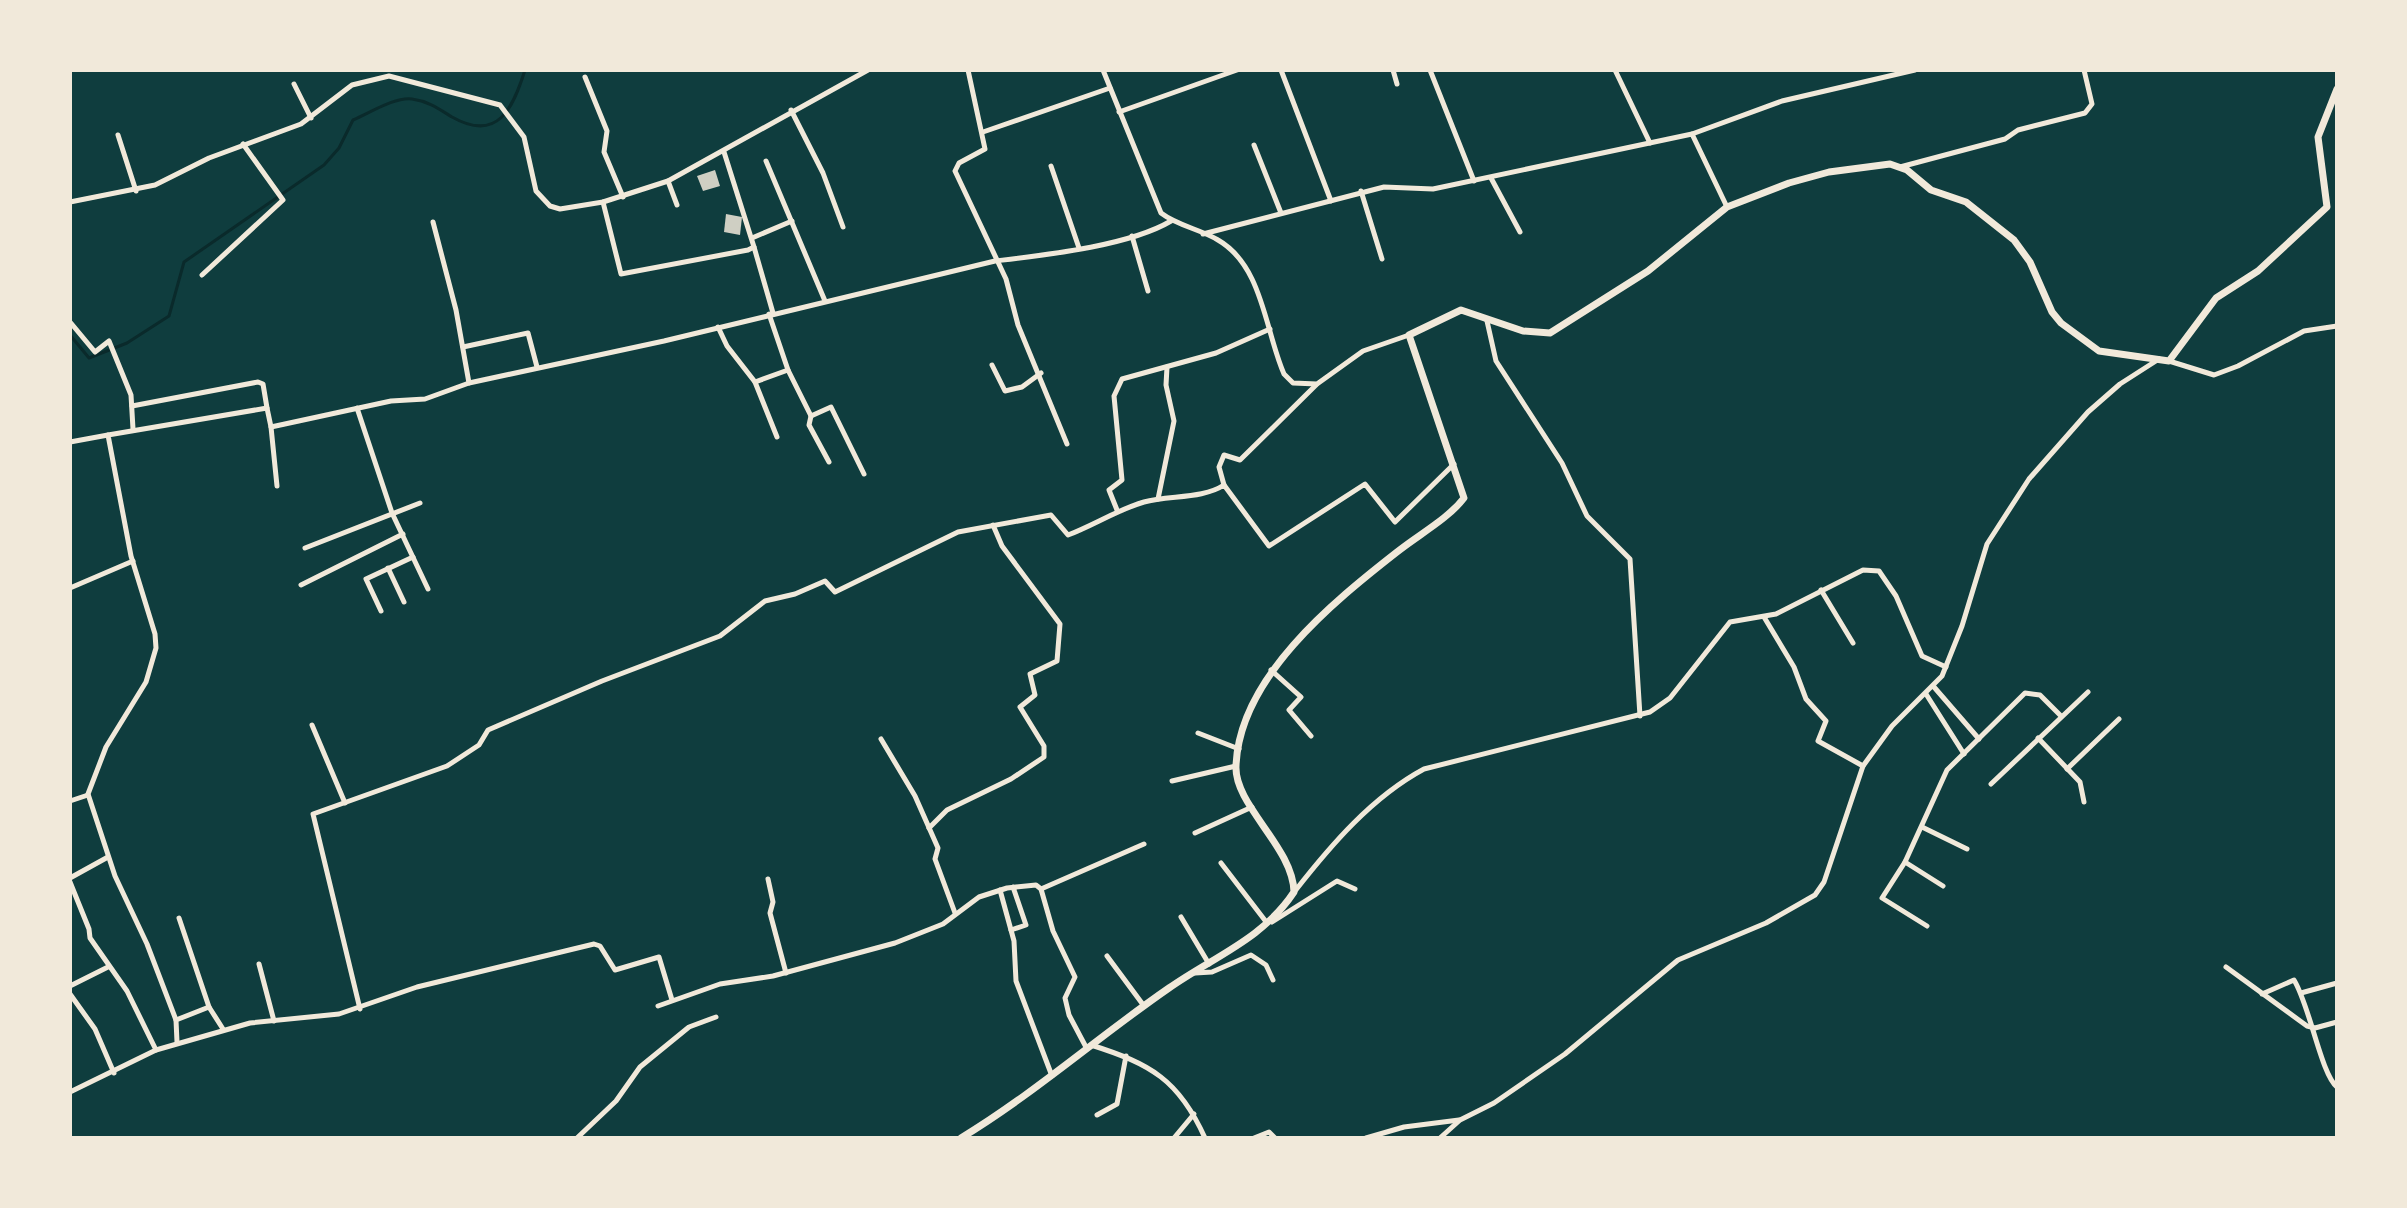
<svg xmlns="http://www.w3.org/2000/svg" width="2407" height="1208" font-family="'Nunito Sans',sans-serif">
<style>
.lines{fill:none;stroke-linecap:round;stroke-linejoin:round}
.stream{stroke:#0a2a2b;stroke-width:3}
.building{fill:#cfcfc3}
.minor{stroke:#f1e9da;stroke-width:5}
.tertiary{stroke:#f1e9da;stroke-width:7}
</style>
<rect width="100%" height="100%" fill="#0f3d3e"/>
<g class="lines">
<path class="stream" d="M70,335L89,358L127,343L169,316L184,262L324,165L339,148L353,120C370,113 394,97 412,99C428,101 439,109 452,117C498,143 513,108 525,70"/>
</g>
<g class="building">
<polygon points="715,170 720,186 703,191 697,176"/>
<polygon points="726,214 742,217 740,235 724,232"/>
</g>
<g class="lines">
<g class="minor">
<polyline points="968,70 985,149 959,163 955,171 1006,279 1018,325 1067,444"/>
<path d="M1103,70L1161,213C1178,226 1200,229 1218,240C1263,266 1265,331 1284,374L1293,383L1317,384L1363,351L1409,335"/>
<polyline points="1281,70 1331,201"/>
<polyline points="1393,70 1397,84"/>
<polyline points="1430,70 1474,181"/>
<polyline points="1615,70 1650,143"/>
<polyline points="585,77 607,131 604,152 623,197"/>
<polyline points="294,84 311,118"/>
<polyline points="791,110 823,173 843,227"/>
<polyline points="1119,112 1237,70"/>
<polyline points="983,132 1110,88"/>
<polyline points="1692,134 1782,101 1915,70"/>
<polyline points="118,135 136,191"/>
<polyline points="1254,145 1281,213"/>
<polyline points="766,161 825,301"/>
<polyline points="1051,166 1079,248"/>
<polyline points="1900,167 2005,139 2018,130 2085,113 2092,104 2084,70"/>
<polyline points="1491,178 1520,232"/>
<polyline points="668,181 677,205"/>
<polyline points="1361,191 1382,259"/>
<polyline points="70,202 155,185 209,158 301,124 352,85 389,76 500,105 524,137 536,191 550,206 560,209 603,202 668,181 868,70"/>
<polyline points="603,202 621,274 748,250 754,247 724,152"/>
<polyline points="433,222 456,310 469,383"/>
<polyline points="1203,234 1384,187 1433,189 1692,134 1727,207"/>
<polyline points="1132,236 1148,291"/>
<polyline points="752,238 792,221"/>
<polyline points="754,247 773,313"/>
<polyline points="202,275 283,200 243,144"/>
<polyline points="769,314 788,370 755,382 777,437"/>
<polyline points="1487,321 1496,361 1562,463 1587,516 1630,559 1640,716"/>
<polyline points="70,322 95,352 109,341 131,395 133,429"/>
<polyline points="718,327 727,346 755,382"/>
<polyline points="463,347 528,333 537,367"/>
<polyline points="2169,361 2214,375 2238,366 2304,331 2337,326"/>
<polyline points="992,365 1005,391 1022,387 1041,373"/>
<polyline points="788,370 811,416 831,407 864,474"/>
<polyline points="132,406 258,382 263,384 267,408"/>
<polyline points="357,408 392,513 428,589"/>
<polyline points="811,416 809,425 829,462"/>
<polyline points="271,427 277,486"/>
<polyline points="70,442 108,435"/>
<polyline points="1224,485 1219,467 1224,455 1240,460 1316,385"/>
<polyline points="1158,499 1174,421 1166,385 1167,367"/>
<polyline points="1117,510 1109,490 1122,480 1114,396 1122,379 1216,353 1270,329"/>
<polyline points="305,548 420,503"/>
<polyline points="388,568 404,602"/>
<polyline points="301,585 403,534"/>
<polyline points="70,588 133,561"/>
<polyline points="1821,590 1853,643"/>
<polyline points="381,611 366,579 413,557"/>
<polyline points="1764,617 1794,667 1806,699 1826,721 1818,741 1863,766"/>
<polyline points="1271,670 1301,697 1289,710 1311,736"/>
<polyline points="1934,687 1979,739"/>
<polyline points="1926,694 1964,754"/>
<polyline points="312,725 345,803"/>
<polyline points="1198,733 1239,749"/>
<polyline points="2038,738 2080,782 2084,802"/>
<polyline points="881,739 915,796 938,848 935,859 955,913"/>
<polyline points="2067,769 2119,719"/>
<polyline points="1172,781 1236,766"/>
<polyline points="1991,784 2088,692"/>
<polyline points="70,801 88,795"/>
<polyline points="1922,827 1967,849"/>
<polyline points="929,828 947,810 1011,779 1044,757 1044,746 1020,707 1035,695 1030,674 1057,661 1060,624 1002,546 993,525"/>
<polyline points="1195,833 1252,807"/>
<polyline points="1905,862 1943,886"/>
<polyline points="1221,863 1267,923"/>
<polyline points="70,878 108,857"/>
<polyline points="768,879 773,902 770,913 786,973"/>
<polyline points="70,882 89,929 90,938 127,991 156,1050 70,1092"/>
<polyline points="1041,889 1144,844"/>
<polyline points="1000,890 1014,941 1016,981 1052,1076"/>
<path d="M1295,891C1331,845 1372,797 1424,769L1650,712L1670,698L1730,622L1776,614L1863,570L1879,571L1896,596L1922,656L1946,667"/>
<polyline points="1181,917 1209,964"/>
<polyline points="179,918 209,1007 223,1029"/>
<polyline points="1272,922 1337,881 1355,889"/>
<polyline points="1927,926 1882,898 1905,862 1947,770 2025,693 2040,695 2061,716"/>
<polyline points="1011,930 1026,925 1013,887"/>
<polyline points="1107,956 1144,1006"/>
<polyline points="259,964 274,1021"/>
<polyline points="2226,967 2307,1026 2315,1028 2337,1022"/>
<polyline points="1195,973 1212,972 1251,955 1266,965 1273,980"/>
<polyline points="70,986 108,967"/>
<polyline points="2301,993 2337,983"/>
<polyline points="70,994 95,1029 114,1073"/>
<path d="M2262,994L2294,980C2310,1006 2321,1074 2337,1087"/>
<polyline points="658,1006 720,984 773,976 895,943 943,924 979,897 1007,888 1036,885 1041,889 1053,931 1075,977 1065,998 1069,1015 1087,1049"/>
<path d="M360,1009L313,814L447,766L479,745L488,730L602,681L720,636L765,601L795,594L825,581L835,592L958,532L1051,515L1068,535C1094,525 1117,510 1144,502C1169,495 1203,499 1224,485L1269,546L1365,484L1395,522L1454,464"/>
<path d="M176,1020L147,944L115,876L88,794L106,747L146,682L156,648L155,634L131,556L108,435L267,408L271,427L391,401L425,399L469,383L664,341L995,261C1045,255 1129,246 1171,221"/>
<polyline points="177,1042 176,1020 209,1007"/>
<path d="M1091,1045C1151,1064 1179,1080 1205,1138"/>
<polyline points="156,1050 250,1023 339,1014 417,987 594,944 600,946 615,970 659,957 672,1000"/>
<polyline points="1097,1115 1117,1104 1126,1056"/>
<polyline points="577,1138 616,1101 640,1067 689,1027 716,1017"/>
<polyline points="1174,1138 1194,1114"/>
<polyline points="1254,1138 1269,1132 1275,1138"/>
<polyline points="1366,1138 1404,1127 1459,1120"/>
<polyline points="1440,1138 1460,1120 1494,1103 1565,1054 1678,960 1766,923 1815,895 1824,882 1863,766 1892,726 1942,676 1962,626 1987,544 2029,479 2088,412 2120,384 2159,359"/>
</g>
<path class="tertiary" d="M961,1138C1035,1093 1098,1037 1169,988C1213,957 1263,939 1294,892C1293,847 1234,805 1236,766C1239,678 1333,602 1397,552C1418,535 1448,519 1464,498L1409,335L1461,310L1523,331L1550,333L1648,271L1727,207L1789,183L1829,172L1890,164L1907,170L1931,190L1966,202L2014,240L2030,262L2052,312L2061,323L2099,351L2169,361L2216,298L2258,271L2327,207L2318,137L2337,89"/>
</g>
<rect width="2407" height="1208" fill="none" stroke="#f1e9da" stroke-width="144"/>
</svg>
